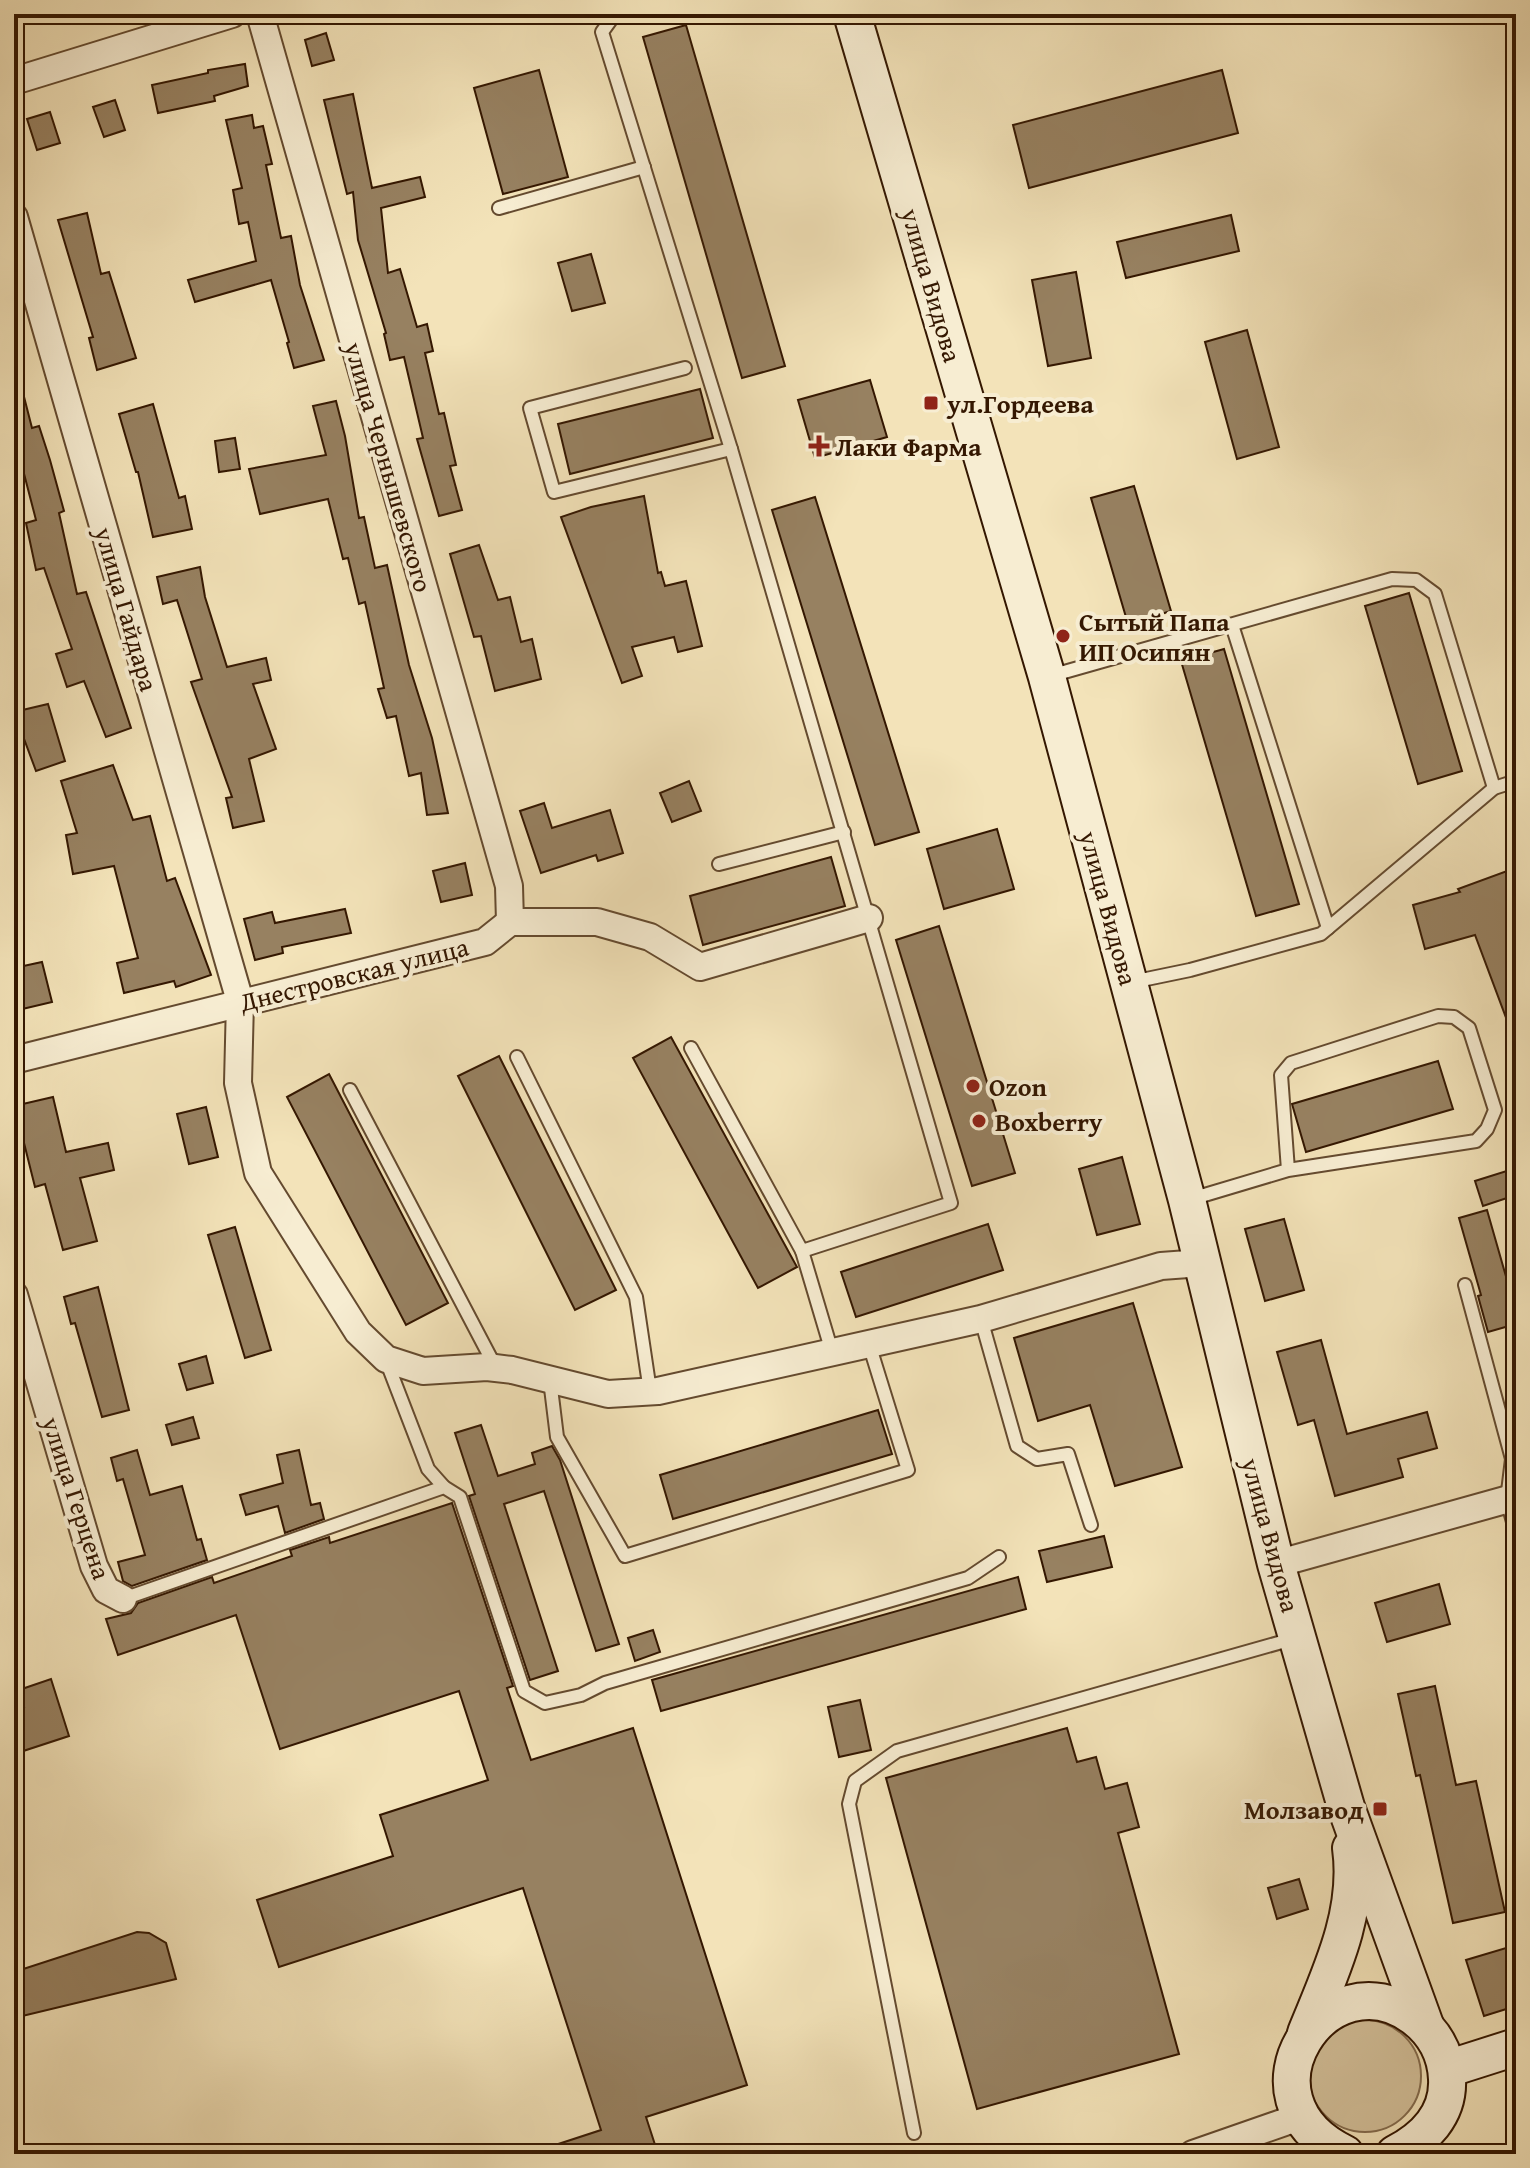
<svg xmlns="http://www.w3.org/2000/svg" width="1530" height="2168" font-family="'Gentium Book Plus',serif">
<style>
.grass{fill:#d3c09a;stroke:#846c4e;stroke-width:2}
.building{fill:#978161;stroke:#341701;stroke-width:2}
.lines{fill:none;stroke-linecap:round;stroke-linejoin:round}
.lane-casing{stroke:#644a2f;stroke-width:16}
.street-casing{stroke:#644a2f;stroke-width:30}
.secondary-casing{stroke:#341701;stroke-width:40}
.lane{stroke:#f7edd2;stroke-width:12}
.street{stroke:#f7edd2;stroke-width:26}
.secondary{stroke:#f7edd2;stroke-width:36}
.poi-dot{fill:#8f2418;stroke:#f7edd2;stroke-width:3}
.labels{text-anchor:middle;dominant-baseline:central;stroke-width:8;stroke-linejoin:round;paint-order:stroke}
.street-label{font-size:26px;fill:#341701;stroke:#f7edd2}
.poi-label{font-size:26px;font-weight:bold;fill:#341701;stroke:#f7edd2;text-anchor:start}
</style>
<rect width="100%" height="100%" fill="#f3e3b9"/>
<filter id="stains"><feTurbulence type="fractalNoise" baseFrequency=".0025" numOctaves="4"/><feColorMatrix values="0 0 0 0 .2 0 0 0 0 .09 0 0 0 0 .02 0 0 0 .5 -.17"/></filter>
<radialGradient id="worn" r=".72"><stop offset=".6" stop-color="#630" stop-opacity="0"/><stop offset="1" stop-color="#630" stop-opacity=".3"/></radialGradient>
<circle class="grass" cx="1365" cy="2076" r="56"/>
<g class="building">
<polygon points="686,25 785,366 742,378 643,37"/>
<polygon points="326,33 334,60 312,66 305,40"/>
<polygon points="245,64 248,86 214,96 215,101 158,113 152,85 208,73 208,70"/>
<polygon points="539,70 568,177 503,194 474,88"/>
<polygon points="1222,70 1238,133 1029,188 1013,125"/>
<polygon points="353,94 372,188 420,177 425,197 381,208 388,273 400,269 417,327 427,324 433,351 425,353 439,414 444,413 456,465 450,466 462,510 439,516 417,439 423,438 404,357 390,360 384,334 386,333 358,240 353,192 347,194 324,100"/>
<polygon points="115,100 125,130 104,137 93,107"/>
<polygon points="50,112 60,143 37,150 27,119"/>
<polygon points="252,115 254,128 263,126 272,164 266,165 281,238 291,236 300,285 324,360 294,368 287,343 289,342 271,280 195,302 188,280 256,261 248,222 239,224 233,190 242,188 226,120"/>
<polygon points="87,213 101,274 109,272 136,358 97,370 89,338 93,337 58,220"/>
<polygon points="1231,215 1239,251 1126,278 1117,242"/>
<polygon points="591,254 605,303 572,311 558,263"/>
<polygon points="1076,272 1091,358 1048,366 1032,280"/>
<polygon points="1247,330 1279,447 1237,459 1205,342"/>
<polygon points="870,380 887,437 815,458 798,400"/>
<polygon points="22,389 32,428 39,426 50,460 64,511 59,513 77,594 86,592 131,728 106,737 84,681 67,687 56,654 72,649 44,568 36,570 26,523 36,520 22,466 14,468 14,390"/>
<polygon points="700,389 713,438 570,474 558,424"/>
<polygon points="336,401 345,436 359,518 364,517 375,568 387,565 409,665 432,738 448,813 427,815 421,773 409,776 396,716 387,718 378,689 384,688 365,602 359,604 348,558 343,559 328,499 260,514 249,469 326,455 313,406"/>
<polygon points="153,404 179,498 185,496 192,529 153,537 138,472 136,472 119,414"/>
<polygon points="235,438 240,469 219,472 215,441"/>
<polygon points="1134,486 1171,611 1128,624 1091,498"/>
<polygon points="644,496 658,573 661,572 665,586 686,581 702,646 678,652 674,637 632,647 642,676 622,683 561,517 591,507"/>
<polygon points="815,497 919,832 875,845 772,510"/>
<polygon points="479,545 498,600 510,597 521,642 532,639 541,679 495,691 481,636 474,637 450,554"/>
<polygon points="200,567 205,597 227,667 266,658 271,680 253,684 276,749 249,759 264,821 233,828 226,798 232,797 191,682 202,679 177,600 163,604 157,577"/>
<polygon points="1409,593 1462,771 1418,784 1365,606"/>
<polygon points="1224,649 1299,904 1256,916 1181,661"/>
<polygon points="48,704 65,761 36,771 14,712"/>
<polygon points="113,765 133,820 150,816 167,881 175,878 211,975 176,987 174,981 124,993 117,963 138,958 114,866 73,874 66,835 77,833 61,781"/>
<polygon points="689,781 701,811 672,822 660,793"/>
<polygon points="544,803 552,828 610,810 623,853 598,861 596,855 541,873 520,811"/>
<polygon points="997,829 1014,889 944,909 927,849"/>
<polygon points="831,857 845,906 703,945 690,896"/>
<polygon points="465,863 472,895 441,902 433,871"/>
<polygon points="1507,871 1516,897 1516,1039 1514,1039 1475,935 1425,949 1413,905 1460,892 1458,889"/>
<polygon points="345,909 351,933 282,947 283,953 255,960 244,919 272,912 275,923"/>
<polygon points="939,926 1015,1173 972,1186 896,940"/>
<polygon points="42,962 52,1002 14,1011 14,968"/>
<polygon points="671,1037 797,1267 758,1288 633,1058"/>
<polygon points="499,1056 616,1290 575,1310 458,1076"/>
<polygon points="1438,1061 1453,1109 1306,1152 1292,1104"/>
<polygon points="329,1074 448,1303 406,1325 287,1097"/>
<polygon points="53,1097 66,1152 108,1143 114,1170 80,1178 97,1241 63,1250 45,1184 35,1187 24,1143 17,1145 14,1130 14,1106"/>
<polygon points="206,1107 218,1157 189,1164 177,1114"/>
<polygon points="1122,1157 1140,1224 1097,1235 1079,1169"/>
<polygon points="1516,1168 1516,1195 1483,1206 1475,1181"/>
<polygon points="1487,1210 1509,1287 1516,1286 1516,1324 1488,1332 1478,1296 1481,1295 1459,1218"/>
<polygon points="1284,1219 1304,1290 1265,1301 1245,1229"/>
<polygon points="988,1224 1003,1270 856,1317 841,1272"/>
<polygon points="235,1227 271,1350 245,1358 208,1235"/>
<polygon points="98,1287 129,1410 102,1417 75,1323 71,1324 64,1297"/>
<polygon points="1133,1303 1182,1467 1115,1486 1090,1405 1038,1421 1014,1338"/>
<polygon points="1321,1340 1347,1434 1427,1412 1437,1448 1398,1459 1403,1477 1335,1496 1314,1420 1298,1425 1277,1352"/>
<polygon points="206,1356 213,1383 187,1390 179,1364"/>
<polygon points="878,1410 892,1454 673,1519 660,1475"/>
<polygon points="193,1417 199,1438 172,1445 166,1425"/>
<polygon points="481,1425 498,1476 535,1464 532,1453 552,1446 560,1460 619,1644 596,1651 544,1491 504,1504 558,1671 530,1680 469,1496 475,1494 455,1433"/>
<polygon points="137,1450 150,1495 182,1486 197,1540 201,1539 207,1560 132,1586 123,1581 118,1562 145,1555 123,1479 117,1481 111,1458"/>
<polygon points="299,1450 311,1505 320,1503 324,1519 285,1533 278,1506 246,1515 240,1495 283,1483 277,1455"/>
<polygon points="452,1503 513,1686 507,1688 531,1760 633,1728 747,2085 646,2117 658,2154 541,2154 540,2150 601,2130 523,1888 279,1967 257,1900 393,1856 380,1815 488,1780 459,1691 280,1749 236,1615 118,1655 106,1619 131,1613 138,1603 212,1577 214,1583 292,1556 290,1550 329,1537 330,1543"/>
<polygon points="1104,1536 1112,1567 1047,1582 1039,1551"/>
<polygon points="1018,1577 1026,1609 661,1711 652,1680"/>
<polygon points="1439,1584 1450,1624 1387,1642 1375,1603"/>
<polygon points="653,1630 660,1652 635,1661 628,1638"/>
<polygon points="51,1679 69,1736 14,1754 14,1710 24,1707 19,1690"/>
<polygon points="1435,1686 1456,1785 1476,1781 1505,1912 1453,1923 1420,1775 1416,1776 1398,1694"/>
<polygon points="860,1700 871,1750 839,1757 828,1707"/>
<polygon points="1067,1728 1077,1762 1096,1757 1105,1789 1127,1783 1139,1827 1118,1833 1179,2054 977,2109 886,1778"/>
<polygon points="1299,1879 1308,1909 1277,1919 1268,1888"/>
<polygon points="137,1932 149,1933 166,1943 176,1979 14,2018 14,1972"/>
<polygon points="1516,1945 1516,2006 1484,2016 1466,1960"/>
</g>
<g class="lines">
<defs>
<g id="lane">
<polyline points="615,14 602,32 731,449 951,1203 802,1251 832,1352"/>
<polyline points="499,208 644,167"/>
<polyline points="685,368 530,408 554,492 731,449"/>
<polyline points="1232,625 1328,928"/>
<polyline points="1050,676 1392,579 1416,580 1435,594 1494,788"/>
<polyline points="719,864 844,832"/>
<polyline points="1132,982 1190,970 1321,934 1487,794 1494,788 1516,781"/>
<polyline points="691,1048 802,1251"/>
<polyline points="517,1057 636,1297 650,1391"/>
<polyline points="350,1090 496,1368"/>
<polyline points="1191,1199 1288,1170 1476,1141 1487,1129 1495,1110 1469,1028 1454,1017 1438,1016 1291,1063 1281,1075 1288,1170"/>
<polyline points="1465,1285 1512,1459 1507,1500 1516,1533"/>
<polyline points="981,1319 1017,1446 1037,1459 1068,1454 1091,1525"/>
<polyline points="386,1360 428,1469 444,1487"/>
<polyline points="550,1380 557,1437 625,1556 908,1470 869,1344"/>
<polyline points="123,1599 444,1487 460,1497 524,1691 545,1703 581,1695 605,1683 968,1578 999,1557"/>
<polyline points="914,2133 849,1804 855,1781 897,1751 1296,1638"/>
</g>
<g id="street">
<polyline points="260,14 509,886 510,922"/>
<polyline points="14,81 232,14"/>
<polyline points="14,217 240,1001 238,1083 258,1173 358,1332 386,1359 423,1371 487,1367 512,1370 608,1394 658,1391 981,1319 1161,1266 1202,1263"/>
<polyline points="14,1060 485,942 510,922 597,922 650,937 700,967 869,918"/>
<polyline points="14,1295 94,1566 106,1590 123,1599"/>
<polyline points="1276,1564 1516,1497"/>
<polyline points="1193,2154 1302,2116"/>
</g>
<g id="secondary">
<polyline points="852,14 1047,677 1187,1200 1276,1564 1346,1807 1425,2025"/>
<path d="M1306,2033C1330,1974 1360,1913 1351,1848"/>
<polyline points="1447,2069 1516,2047"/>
<path d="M1345,2154C1228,2098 1328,1953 1414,2017C1435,2033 1446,2054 1447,2079C1449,2115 1424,2139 1395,2154"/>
</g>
</defs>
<use href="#lane" class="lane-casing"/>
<use href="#street" class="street-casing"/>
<use href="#secondary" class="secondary-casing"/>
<use href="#lane" class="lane"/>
<use href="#street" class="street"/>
<use href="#secondary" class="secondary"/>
</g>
<g class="poi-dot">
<rect x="923" y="395" width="16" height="16" rx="4"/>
<path d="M815 434h8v8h8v8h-8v8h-8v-8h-8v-8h8z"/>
<circle cx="1063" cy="636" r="8"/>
<circle cx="973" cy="1086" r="8"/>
<circle cx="979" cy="1121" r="8"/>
<rect x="1372" y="1801" width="16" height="16" rx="4"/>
</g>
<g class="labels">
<g class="street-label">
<text transform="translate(932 285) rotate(74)">улица Видова</text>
<text transform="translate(389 467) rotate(74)">улица Чернышевского</text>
<text transform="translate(127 609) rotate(74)">улица Гайдара</text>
<text transform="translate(1109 908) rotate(75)">улица Видова</text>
<text transform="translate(354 974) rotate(-14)">Днестровская улица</text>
<text transform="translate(77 1498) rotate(72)">улица Герцена</text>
<text transform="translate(1271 1535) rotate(75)">улица Видова</text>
</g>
<g class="poi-label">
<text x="947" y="403">ул.Гордеева</text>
<text x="835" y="446">Лаки Фарма</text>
<text x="1079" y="621">Сытый Папа<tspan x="1079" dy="30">ИП Осипян</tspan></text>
<text x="989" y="1086">Ozon</text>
<text x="995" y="1121">Boxberry</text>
<text x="1364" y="1809" text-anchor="end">Молзавод</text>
</g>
</g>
<rect width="1530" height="2168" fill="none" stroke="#f3e3b9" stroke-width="48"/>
<rect x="16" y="16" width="1498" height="2136" fill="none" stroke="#341701" stroke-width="4"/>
<rect x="24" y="24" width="1482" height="2120" fill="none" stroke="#341701" stroke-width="2"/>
<rect width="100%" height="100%" filter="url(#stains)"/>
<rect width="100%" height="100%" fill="url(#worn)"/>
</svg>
